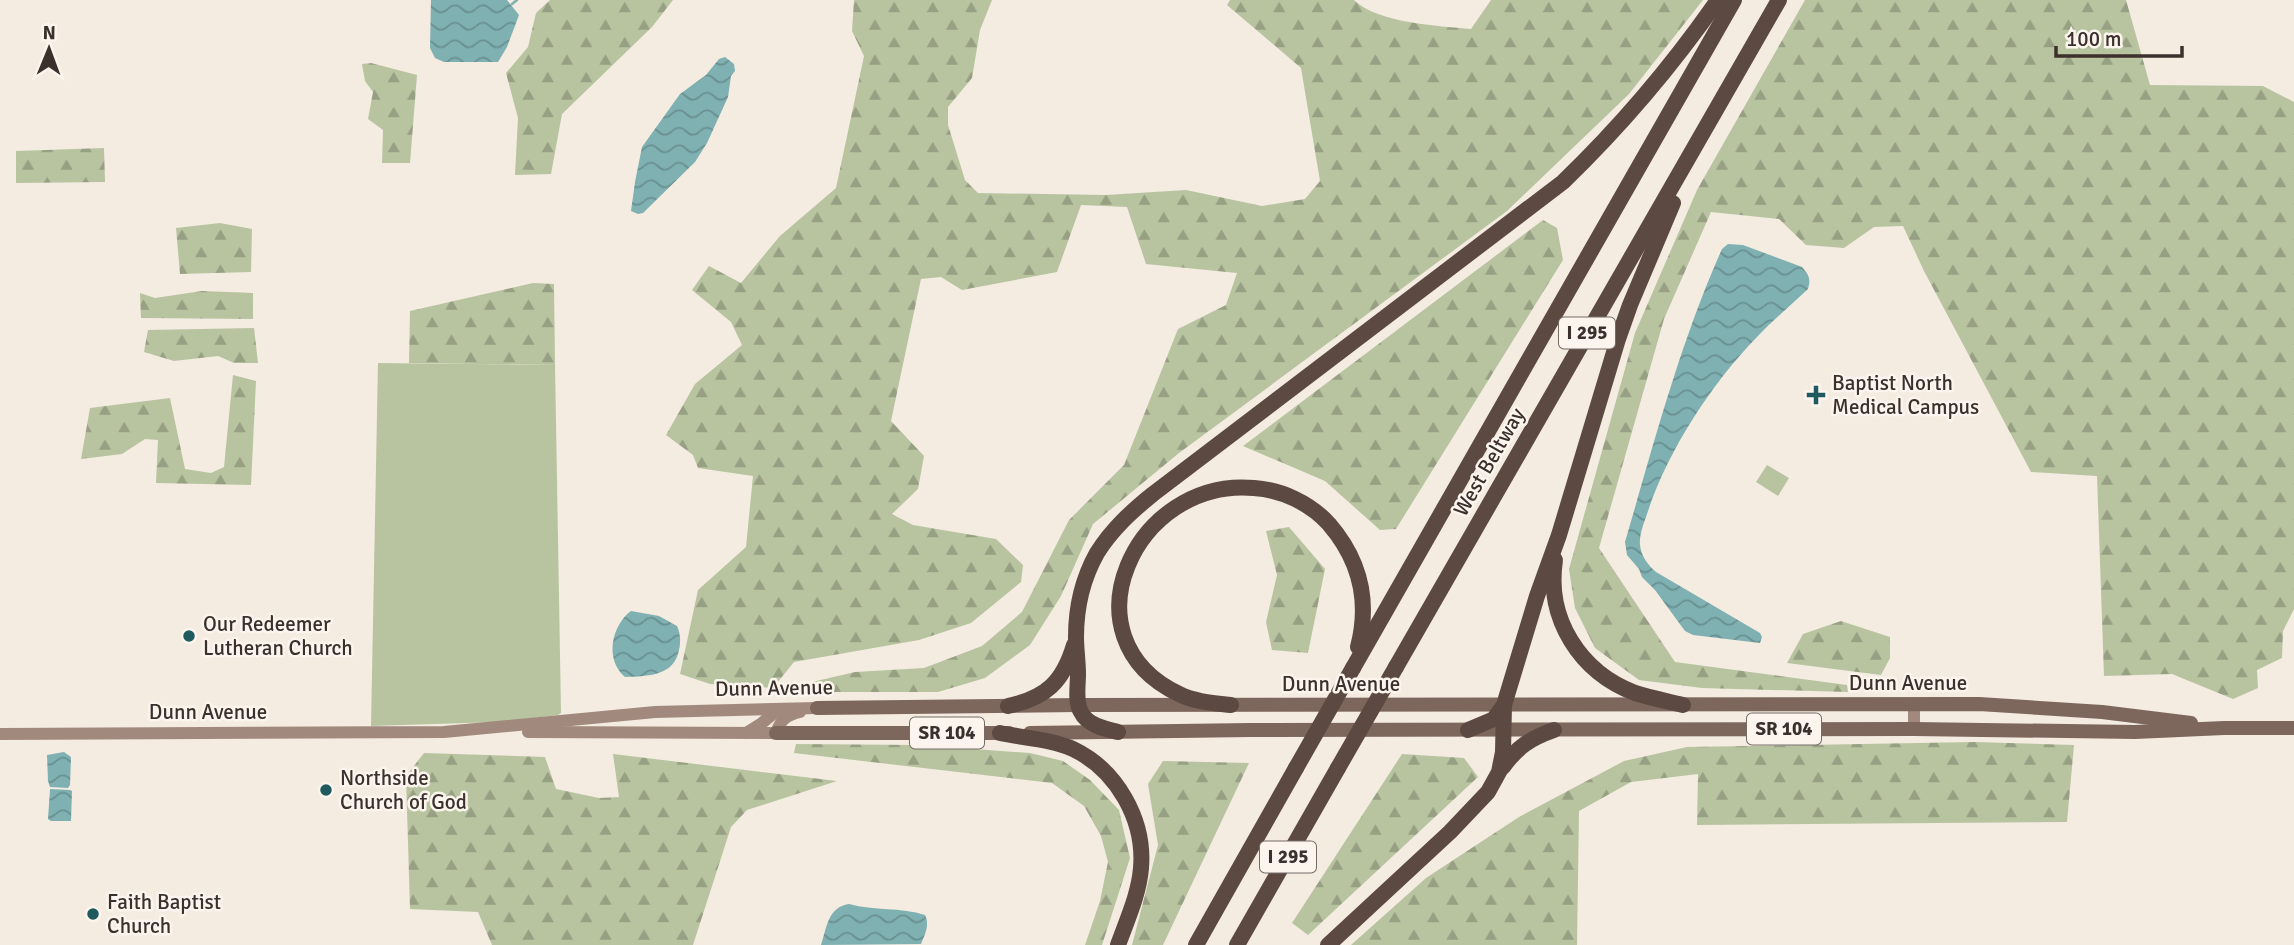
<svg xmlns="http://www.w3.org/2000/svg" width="2294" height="945" font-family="Signika,sans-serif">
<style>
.forest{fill:url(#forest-firs)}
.park{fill:#b8c4a0}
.water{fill:url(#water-waves)}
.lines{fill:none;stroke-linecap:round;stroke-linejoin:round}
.stream{stroke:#7fb0b2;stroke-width:2.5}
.secondary{stroke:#a18a7d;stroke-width:12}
.primary{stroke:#7d675c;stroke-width:14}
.highway{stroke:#5c4a42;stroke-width:16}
.highway-bridge{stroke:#5c4a42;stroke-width:16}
.poi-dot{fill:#1f5a5e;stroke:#fbf5ee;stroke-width:2.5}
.labels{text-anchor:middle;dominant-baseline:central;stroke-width:5;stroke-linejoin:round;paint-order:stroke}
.shield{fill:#fbf5ee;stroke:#756b66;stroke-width:2}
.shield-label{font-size:19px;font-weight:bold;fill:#3b302b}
.poi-label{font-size:21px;fill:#3b302b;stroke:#fbf5ee;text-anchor:start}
.street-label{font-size:21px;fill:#3b302b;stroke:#fbf5ee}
</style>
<defs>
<pattern id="forest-firs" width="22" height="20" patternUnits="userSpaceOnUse" patternTransform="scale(1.75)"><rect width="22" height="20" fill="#b8c4a0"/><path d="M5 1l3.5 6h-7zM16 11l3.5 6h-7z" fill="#97a083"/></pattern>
<pattern id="water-waves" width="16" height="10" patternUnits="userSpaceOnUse" patternTransform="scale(1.75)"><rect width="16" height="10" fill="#7fb0b2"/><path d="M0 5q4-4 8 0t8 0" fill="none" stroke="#699091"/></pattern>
</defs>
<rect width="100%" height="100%" fill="#f4ebe1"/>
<g class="forest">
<polygon points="550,0 673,0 652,27 562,114 551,174 515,175 518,118 506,73 528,47 536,13"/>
<path d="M854,0H992L980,30L972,78L948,107V125L965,180L978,193L1106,195L1186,190L1262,206L1305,199L1320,181L1301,68L1227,5L1230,0H1354C1377,23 1439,26 1471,29L1491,0H1703L1629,94L1507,211L1179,453L1093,524L1061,596L1030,645L985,678L938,692H816L812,682L855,672L924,668L982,646L1022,612L1069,520L1124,465L1178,329L1226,305L1237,273L1146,264L1127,207L1081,205L1057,272L962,290L941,277L921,279L891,421L924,456L918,489L892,514L913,525L996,539L1023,565L1021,582L971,623L919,640L794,662L773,688L710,684L680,674L698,590L746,547L753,476L698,468L693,455L666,435L695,384L742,345L731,322L692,290L709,266L741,283L780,236L836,188L864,56L852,31Z"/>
<polygon points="1805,0 2126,0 2150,85 2263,86 2294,102 2294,609 2283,631 2282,658 2257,670 2258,688 2233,699 2172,674 2104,676 2097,476 2031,472 1924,271 1903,226 1874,227 1844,248 1806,245 1779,219 1711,212 1664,319 1599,548 1675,662 1847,685 1848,692 1702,688 1639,680 1595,648 1575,608 1569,569 1635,333 1697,190"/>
<polygon points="371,63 417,75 410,163 382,163 383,130 368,119 373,92 365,81 362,64"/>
<polygon points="104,148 105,182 16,183 16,151"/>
<polygon points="1543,220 1557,228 1563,260 1396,529 1380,530 1325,481 1243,446"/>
<polygon points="220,223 252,229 251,272 180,274 176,228"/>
<polygon points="533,283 554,284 555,365 409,363 410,311"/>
<polygon points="202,291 253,293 253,319 141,318 140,293 155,298"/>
<polygon points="254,328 258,363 234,363 218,356 174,361 144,352 148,330"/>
<polygon points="233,375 256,381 251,485 156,483 158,440 145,439 122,454 81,459 90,408 170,398 185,469 211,473 224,467"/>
<polygon points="1289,527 1325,569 1308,653 1272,650 1266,622 1277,575 1266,531"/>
<polygon points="1841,621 1890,637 1890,658 1881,675 1787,663 1803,634"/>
<polygon points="1975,742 2074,745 2067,822 1697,825 1698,774 1631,782 1579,811 1577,945 1351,945 1426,878 1519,817 1624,761 1687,747"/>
<polygon points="796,744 919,745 1030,753 1063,761 1090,780 1119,810 1130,858 1102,945 1085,945 1100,901 1108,862 1101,836 1084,806 1052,783 794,753"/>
<polygon points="424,753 545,757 556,789 599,798 619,797 613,754 837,781 747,810 731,827 693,945 492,945 478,912 410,909 406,776"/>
<polygon points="1402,754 1464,758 1478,777 1308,935 1292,923"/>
<polygon points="1163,761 1249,763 1163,945 1132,945 1158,845 1148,784"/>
</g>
<g class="park">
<polygon points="378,363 555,365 561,713 558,715 499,722 371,726"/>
<polygon points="1767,465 1789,478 1778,496 1756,482"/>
</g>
<g class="water">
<polygon points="431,0 507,0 519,15 507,47 498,62 444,62 435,58 430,48"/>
<polygon points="725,57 734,64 735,71 731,76 728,97 707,143 695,162 643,213 638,214 631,211 635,182 642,147 680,94 706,75 719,59"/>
<path d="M1728,244L1743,245L1802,267C1809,275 1811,279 1808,289C1791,305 1773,320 1757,337C1711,384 1667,452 1647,514C1644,523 1639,535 1640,545C1641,556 1648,565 1656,572L1760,633L1762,637L1760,643L1693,635L1685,631L1655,590L1642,577L1639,569L1627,555L1625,542C1654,443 1680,343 1722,249Z"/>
<path d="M631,611L659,616L677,626C681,635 681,644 678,654C671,677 645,676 625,677C604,659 612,625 631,611Z"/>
<polygon points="64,752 71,757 70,785 68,788 50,787 48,781 47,755"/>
<polygon points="50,789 70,790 72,791 71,821 51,821 48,819"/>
<path d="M849,904C874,911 901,907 925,915C930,925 925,934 921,944L821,945C827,927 828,907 849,904Z"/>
</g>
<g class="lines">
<polyline class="stream" points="512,4 517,0"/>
<g class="secondary">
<polyline points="1914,704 1914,729"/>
<path d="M528,732L776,733C780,720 787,715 800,712"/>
<polyline points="746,733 762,723 779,709"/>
<polyline points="0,734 444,732 655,712 817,708"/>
</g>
<g class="primary">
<polyline points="817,708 1078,705 1979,704 2102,712 2191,723"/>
<polyline points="776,733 1009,733"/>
<polyline points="1030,733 1251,730 1914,729 2135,732 2224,728 2294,728"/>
</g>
<g class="highway">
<path d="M1555,560C1546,619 1580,672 1635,693C1651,698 1667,701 1683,705"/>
<polyline points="1396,667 1779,0"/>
<polyline points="1353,668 1734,0"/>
<path d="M1231,705C1214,703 1195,702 1179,694C1061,638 1135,477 1254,488C1282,490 1310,503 1329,524C1360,560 1370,601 1358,647"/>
<path d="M1008,706C1046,698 1063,682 1074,645"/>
<polyline points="1468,730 1494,719 1504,705 1537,596 1559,535 1618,339 1630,305 1673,203"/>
<path d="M1118,732C1105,729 1087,725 1081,712C1075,702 1078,686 1078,674C1078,662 1076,649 1076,637C1076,608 1083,578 1097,553C1112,529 1132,511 1153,494L1563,182C1621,126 1672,66 1718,0"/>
<path d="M1000,733C1023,738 1051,739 1073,749C1117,770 1145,820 1141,868C1139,894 1127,920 1118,945"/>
<path d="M1503,767C1517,747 1531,738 1554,730"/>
<polyline points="1196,945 1296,768"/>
<polyline points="1237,945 1338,768"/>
<polyline points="1328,945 1450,832 1488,792 1499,772 1503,752 1504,705"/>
</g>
<g class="highway-bridge">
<polyline points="1296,768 1353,668"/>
<polyline points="1338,768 1396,667"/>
</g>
</g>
<g class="poi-dot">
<path d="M1812.5 384.5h7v7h7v7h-7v7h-7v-7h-7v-7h7z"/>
<circle cx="189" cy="636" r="7"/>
<circle cx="326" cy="790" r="7"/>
<circle cx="93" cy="914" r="7"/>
</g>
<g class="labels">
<g class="shield">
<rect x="1559" y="317.5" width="56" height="31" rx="5"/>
<rect x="1747" y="713.5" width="74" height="31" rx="5"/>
<rect x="910" y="717.5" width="74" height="31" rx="5"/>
<rect x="1260" y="841.5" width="56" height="31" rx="5"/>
</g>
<g class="shield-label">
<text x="1587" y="333">I 295</text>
<text x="1784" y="729">SR 104</text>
<text x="947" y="733">SR 104</text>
<text x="1288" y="857">I 295</text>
</g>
<g class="poi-label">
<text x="1832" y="383">Baptist North<tspan x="1832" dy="24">Medical Campus</tspan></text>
<text x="203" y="624">Our Redeemer<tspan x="203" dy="24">Lutheran Church</tspan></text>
<text x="340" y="778">Northside<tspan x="340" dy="24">Church of God</tspan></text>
<text x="107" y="902">Faith Baptist<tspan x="107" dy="24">Church</tspan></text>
</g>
<g class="street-label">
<text transform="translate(1489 462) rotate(-60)">West Beltway</text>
<text x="1908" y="683">Dunn Avenue</text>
<text x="1341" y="684">Dunn Avenue</text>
<text transform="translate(774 688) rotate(-1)">Dunn Avenue</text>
<text x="208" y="712">Dunn Avenue</text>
</g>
</g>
<g transform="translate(49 49) rotate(1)" stroke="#fbf5ee" stroke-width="5" paint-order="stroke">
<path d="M0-5L12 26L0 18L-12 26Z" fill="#3b302b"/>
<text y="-10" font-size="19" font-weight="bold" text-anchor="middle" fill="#3b302b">N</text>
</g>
<path d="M2056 46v10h126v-10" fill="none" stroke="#3b302b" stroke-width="3.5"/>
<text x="2066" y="46" font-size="21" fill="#3b302b" stroke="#fbf5ee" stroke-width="5" paint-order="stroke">100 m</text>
</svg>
